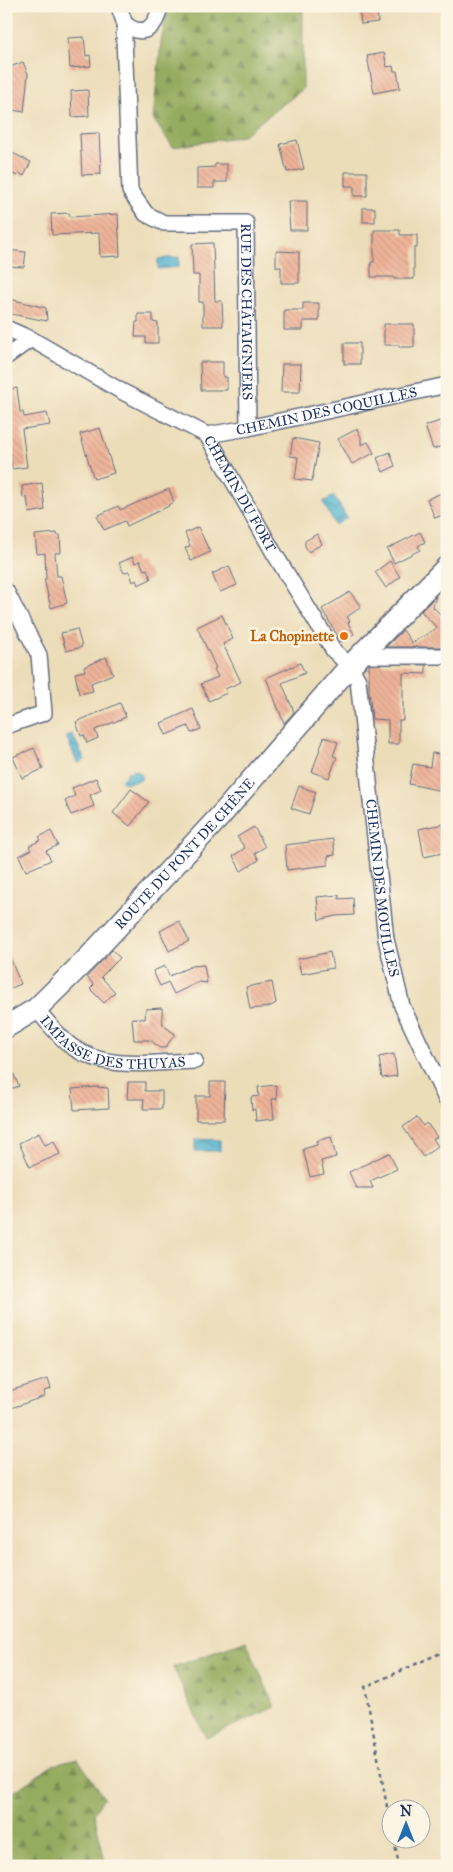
<svg xmlns="http://www.w3.org/2000/svg" width="453" height="1872" font-family="'IM FELL Great Primer',serif">
<style>
.forest{fill:url(#forest-firs);stroke:#586e5e}
.water{fill:url(#water-waves);stroke:#367296}
.building{fill:url(#building-back-hatch)}
.lines{fill:none;stroke-linecap:round;stroke-linejoin:round}
.street-casing{stroke:#646c7e;stroke-width:18}
.secondary-casing{stroke:#646c7e;stroke-width:24}
.path{stroke:#646c7e;stroke-width:2.5;stroke-dasharray:4 4;stroke-linecap:butt}
.street{stroke:#fff;stroke-width:15}
.secondary{stroke:#fff;stroke-width:21}
.food-dot{fill:#e8710a;stroke:#fcf5e5;stroke-width:2}
.labels{text-anchor:middle;dominant-baseline:central;stroke-width:5;stroke-linejoin:round;paint-order:stroke}
.street-label{font-size:14px;fill:#1b2f5e;stroke:#fcf5e5}
.food-label{font-size:14px;font-weight:bold;fill:#c56008;stroke:#fcf5e5;text-anchor:end}
</style>
<defs>
<pattern id="forest-firs" width="22" height="20" patternUnits="userSpaceOnUse" patternTransform="scale(1.25)"><rect width="22" height="20" fill="#94ac5e"/><path d="M5 1l3.5 6h-7zM16 11l3.5 6h-7z" fill="#788c51"/></pattern>
<pattern id="water-waves" width="16" height="10" patternUnits="userSpaceOnUse" patternTransform="scale(1.25)"><rect width="16" height="10" fill="#50b4cf"/><path d="M0 5q4-4 8 0t8 0" fill="none" stroke="#4293ab"/></pattern>
<pattern id="building-back-hatch" width="6" height="6" patternUnits="userSpaceOnUse" patternTransform="scale(1.25)"><rect width="6" height="6" fill="#eeb499"/><path d="M-1 5l2 2M0 0l6 6M5-1l2 2" fill="none" stroke="#cc9b86"/></pattern>
</defs>
<rect width="100%" height="100%" fill="#fcf5e5"/>
<filter id="ink" filterUnits="userSpaceOnUse"><feTurbulence type="fractalNoise" baseFrequency=".02" numOctaves="2"/><feDisplacementMap in="SourceGraphic" scale="10" xChannelSelector="R" yChannelSelector="G"/><feConvolveMatrix kernelMatrix="1 2 1 2 8 2 1 2 1" color-interpolation-filters="sRGB"/></filter>
<filter id="wash" filterUnits="userSpaceOnUse"><feTurbulence type="fractalNoise" baseFrequency=".0096" numOctaves="4" result="noise"/><feDisplacementMap in="SourceGraphic" scale="20" xChannelSelector="R" yChannelSelector="G"/><feGaussianBlur stdDeviation="1.12" result="paint"/><feColorMatrix in="noise" values="0 0 0 0 0 0 0 0 0 0 0 0 0 0 0 0 0 1.4 0 .05"/><feComposite in="paint" operator="in"/></filter>
<g filter="url(#wash)">
<rect width="100%" height="100%" fill="#ecddb9"/>
<g class="forest">
<polygon points="168,6 303,6 303,89 242,136 173,147 153,119 161,42"/>
<polygon points="246,1641 275,1707 206,1738 173,1667"/>
<polygon points="78,1759 104,1797 94,1813 106,1866 6,1866 6,1797 53,1765"/>
</g>
<g class="water">
<polygon points="179,257 179,267 158,269 158,259"/>
<polygon points="334,496 347,518 335,525 323,502"/>
<polygon points="72,734 85,760 77,763 66,736"/>
<polygon points="136,770 142,775 141,780 127,783 121,781 128,772"/>
<polygon points="195,1139 220,1140 220,1151 195,1151"/>
</g>
<g id="blocks">
<g class="building">
<polygon points="359,6 377,6 378,22 361,24"/>
<polygon points="84,37 86,56 90,55 91,66 70,68 68,38"/>
<polygon points="384,53 387,67 393,66 394,71 397,71 400,88 374,93 367,56"/>
<polygon points="23,62 28,74 24,112 6,109 6,89 10,67"/>
<polygon points="88,90 89,116 72,117 71,91"/>
<polygon points="99,133 101,174 82,175 80,134"/>
<polygon points="297,140 304,169 287,172 280,144"/>
<polygon points="6,150 31,162 24,176 19,173 17,176 6,170"/>
<polygon points="215,164 227,164 227,182 214,182 214,188 197,188 197,168 215,167"/>
<polygon points="345,172 367,172 367,196 354,196 354,186 345,186"/>
<polygon points="288,201 307,201 307,230 290,230"/>
<rect x="363" y="208" width="12" height="14"/>
<polygon points="69,213 70,217 118,214 120,256 100,257 99,233 52,235 51,214"/>
<polygon points="374,230 400,230 400,235 417,235 417,248 414,248 414,279 394,279 394,277 371,277 371,262 374,262"/>
<polygon points="213,243 215,301 222,301 223,326 203,326 203,302 199,302 199,275 193,275 192,244"/>
<polygon points="6,250 26,252 24,267 6,266"/>
<polygon points="276,251 299,252 299,283 281,283 281,267 276,267"/>
<polygon points="6,298 46,308 47,321 6,313"/>
<polygon points="303,303 319,303 319,321 303,321 303,330 284,330 284,310 303,310"/>
<polygon points="138,314 153,314 153,322 158,323 158,343 146,343 146,337 135,337 136,322 138,322"/>
<polygon points="384,324 414,324 414,347 399,347 399,345 384,345"/>
<rect x="344" y="343" width="16" height="21"/>
<polygon points="200,362 223,362 223,377 227,377 227,390 201,390"/>
<polygon points="282,364 301,364 300,392 281,392"/>
<polygon points="17,388 20,412 23,412 24,417 47,413 50,425 22,429 27,467 12,469 6,425 6,390"/>
<polygon points="440,421 447,445 433,449 425,426"/>
<polygon points="100,428 114,473 94,479 80,434"/>
<polygon points="357,429 361,437 361,445 368,442 374,453 352,464 338,439"/>
<polygon points="293,438 319,443 312,481 295,479 298,457 290,456"/>
<polygon points="390,452 395,466 383,472 377,458"/>
<polygon points="42,483 45,510 29,513 27,497 23,498 22,486"/>
<polygon points="169,489 174,502 168,505 169,506 127,526 125,521 104,530 97,516 118,506 120,510"/>
<polygon points="447,491 447,513 435,518 427,499"/>
<polygon points="198,527 210,552 191,561 185,548 190,546 185,533"/>
<polygon points="420,532 425,542 418,546 420,550 394,563 387,549"/>
<polygon points="57,533 57,535 60,535 61,553 55,553 57,576 61,576 67,603 51,608 44,579 46,579 45,553 37,554 35,535"/>
<polygon points="317,534 322,544 308,552 305,546 305,541"/>
<polygon points="133,557 135,563 140,561 144,570 147,569 151,579 138,585 136,580 133,582 129,571 124,573 119,563"/>
<polygon points="390,561 400,577 386,588 375,572"/>
<polygon points="229,566 237,585 220,592 212,574"/>
<polygon points="350,592 361,607 347,617 350,621 348,623 354,634 341,642 322,609"/>
<polygon points="436,596 433,607 447,621 447,640 442,642 445,647 386,647 403,630 412,643 437,628 421,611"/>
<polygon points="222,615 233,639 223,644 241,682 225,689 227,693 209,701 201,684 218,677 214,669 216,668 197,627"/>
<polygon points="77,629 82,647 66,651 61,633"/>
<polygon points="106,657 113,674 91,683 93,691 79,694 75,673 85,671 84,667"/>
<polygon points="300,663 305,673 282,683 294,712 284,723 266,678"/>
<polygon points="369,664 426,665 426,674 403,673 403,720 399,720 399,744 388,744 388,720 372,719 369,690"/>
<polygon points="120,703 126,717 95,730 98,738 87,743 84,735 81,736 76,722"/>
<polygon points="193,709 201,729 191,733 188,726 166,735 161,723"/>
<polygon points="324,737 338,742 333,756 337,757 329,778 312,772"/>
<polygon points="34,748 43,769 22,778 13,757"/>
<polygon points="432,753 447,755 444,776 447,776 447,792 409,784 413,764 430,767"/>
<polygon points="96,778 101,790 90,795 94,806 71,815 65,801 75,796 72,788"/>
<polygon points="299,786 316,792 309,814 291,808"/>
<polygon points="131,789 149,802 130,826 113,813"/>
<polygon points="443,824 447,852 424,857 419,829"/>
<polygon points="254,827 265,847 255,853 259,860 241,871 233,856 245,848 237,837"/>
<polygon points="51,831 58,845 46,851 51,860 26,871 19,856 31,850 29,846 41,840 39,837"/>
<polygon points="333,839 335,855 328,856 328,865 287,870 285,845"/>
<polygon points="339,895 339,899 353,898 354,915 335,916 319,920 317,897"/>
<polygon points="179,921 189,941 169,951 160,931"/>
<polygon points="6,949 21,984 6,990"/>
<polygon points="112,950 120,958 101,977 115,992 104,1003 90,989 94,985 87,977"/>
<polygon points="330,952 333,968 301,974 298,959"/>
<polygon points="204,965 207,983 199,982 174,994 168,982 160,986 153,971 165,966 169,976 192,966"/>
<polygon points="272,982 276,1003 269,1007 250,1009 246,987"/>
<polygon points="162,1008 163,1025 175,1034 165,1048 160,1048 150,1040 134,1040 132,1018 145,1019 146,1009"/>
<polygon points="394,1054 397,1076 382,1078 379,1057"/>
<polygon points="6,1057 19,1086 6,1091"/>
<polygon points="128,1082 145,1082 145,1091 162,1091 162,1109 143,1109 144,1099 127,1099"/>
<polygon points="210,1082 225,1082 224,1120 196,1120 196,1096 210,1096"/>
<polygon points="276,1085 277,1099 272,1099 274,1119 256,1121 255,1109 252,1110 251,1097 259,1096 258,1087"/>
<polygon points="98,1087 108,1088 109,1108 74,1110 72,1089"/>
<polygon points="417,1117 424,1126 427,1123 437,1137 433,1139 438,1146 423,1157 403,1127"/>
<polygon points="39,1133 45,1145 54,1141 60,1154 30,1167 19,1143"/>
<polygon points="331,1137 336,1157 321,1161 324,1174 310,1177 303,1149 317,1145 316,1141"/>
<polygon points="389,1153 397,1169 370,1181 373,1188 356,1188 349,1172"/>
<polygon points="48,1379 51,1389 44,1391 45,1396 6,1410 6,1392"/>
</g>
</g>
</g>
<g filter="url(#ink)">
<use href="#blocks" fill-opacity="0" stroke="#646c7e" stroke-width="1"/>
<g class="lines">
<defs>
<g id="street">
<path id="s1" d="M121,6L120,10L125,24L124,37L130,191L146,214L164,223H246L248,428"/>
<path d="M125,24C128,26 132,29 136,30C151,34 159,18 159,6"/>
<path id="s2" d="M6,328L31,339L121,391L207,435L274,553L334,651L350,666L358,680L386,939L402,1006L447,1101"/>
<polyline points="6,357 31,339"/>
<path id="s3" d="M207,435L248,428L447,385"/>
<polyline points="6,591 39,655 44,713 6,726"/>
<polyline points="364,650 373,656 447,656"/>
<path id="s4" d="M36,1009C47,1021 58,1036 71,1046C107,1072 154,1062 195,1061"/>
</g>
<g id="secondary">
<path id="s5" d="M6,1027L36,1009L90,956L222,814L350,666L447,567"/>
</g>
</defs>
<use href="#street" class="street-casing"/>
<use href="#secondary" class="secondary-casing"/>
<g class="path">
<polyline points="6,1242 10,1252"/>
<polyline points="390,1823 365,1687 447,1650"/>
<polyline points="394,1840 399,1866"/>
</g>
<use href="#street" class="street"/>
<use href="#secondary" class="secondary"/>
</g>
</g>
<circle class="food-dot" cx="344" cy="636" r="5"/>
<g class="labels">
<g class="street-label">
<text stroke="none"><textPath href="#s1" startOffset="405">RUE DES CHÂTAIGNIERS</textPath></text>
<text stroke="none"><textPath href="#s3" startOffset="122">CHEMIN DES COQUILLES</textPath></text>
<text stroke="none"><textPath href="#s2" startOffset="295">CHEMIN DU FORT</textPath></text>
<text stroke="none"><textPath href="#s5" startOffset="250">ROUTE DU PONT DE CHÊNE</textPath></text>
<text stroke="none"><textPath href="#s2" startOffset="726">CHEMIN DES MOUILLES</textPath></text>
<text stroke="none"><textPath href="#s4" startOffset="90">IMPASSE DES THUYAS</textPath></text>
</g>
<g class="food-label">
<text x="334" y="636">La Chopinette</text>
</g>
</g>
<rect width="453" height="1872" fill="none" stroke="#fcf5e5" stroke-width="25"/>
<g transform="translate(406 1824)"><circle r="24" fill="#fcf5e5" stroke="#a2a6af"/>
<path d="M0-4L9 19L0 12L-9 19Z" fill="#1f6fb2"/>
<text y="-8" font-size="14" font-weight="bold" text-anchor="middle" fill="#1b2f5e">N</text>
</g>
</svg>
